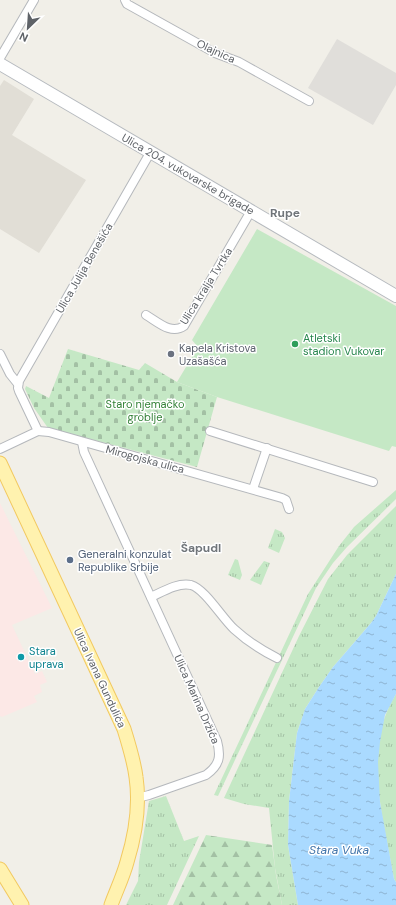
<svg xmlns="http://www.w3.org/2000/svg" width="396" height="905" font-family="'DM Sans',sans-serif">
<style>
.industrial{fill:#e0deda}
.education{fill:#e1ded6}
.medical{fill:#fce8e6}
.grass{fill:url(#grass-tufts)}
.forest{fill:url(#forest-firs)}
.cemetery{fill:url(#cemetery-stones)}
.pitch{fill:#c5e8c5}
.water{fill:url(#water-ripples)}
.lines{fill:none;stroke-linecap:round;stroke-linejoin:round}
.street-casing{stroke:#b5b8bc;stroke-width:10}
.secondary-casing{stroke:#b6babf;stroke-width:14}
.primary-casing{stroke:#f2c960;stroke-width:15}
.street{stroke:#fff;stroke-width:8}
.secondary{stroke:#fff;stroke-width:12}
.primary{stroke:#fff2af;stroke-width:13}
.leisure-dot{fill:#2e9e5b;stroke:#fff;stroke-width:1.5}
.worship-dot{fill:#6b7280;stroke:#fff;stroke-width:1.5}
.service-dot{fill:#5c6f8a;stroke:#fff;stroke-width:1.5}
.culture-dot{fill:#0f9aa8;stroke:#fff;stroke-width:1.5}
.labels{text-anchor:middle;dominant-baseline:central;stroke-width:3;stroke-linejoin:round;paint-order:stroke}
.street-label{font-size:11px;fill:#5f6368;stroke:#fff}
.leisure-label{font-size:11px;fill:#27864d;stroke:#fff;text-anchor:start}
.worship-label{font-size:11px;fill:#5b616d;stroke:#fff;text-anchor:start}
.park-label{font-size:11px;fill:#348238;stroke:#fff}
.service-label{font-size:11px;fill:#4e5e75;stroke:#fff;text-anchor:start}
.culture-label{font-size:11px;fill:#0d838f;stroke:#fff;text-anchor:start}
.neighbourhood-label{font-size:12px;font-weight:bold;fill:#70757a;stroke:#fff}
.water-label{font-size:12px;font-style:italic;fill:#4174aa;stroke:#fff}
</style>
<defs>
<pattern id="grass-tufts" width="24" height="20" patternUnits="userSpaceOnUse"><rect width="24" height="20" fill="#c5e8c5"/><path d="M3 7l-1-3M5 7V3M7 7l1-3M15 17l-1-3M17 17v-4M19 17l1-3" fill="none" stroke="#a3c0a4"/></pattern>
<pattern id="forest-firs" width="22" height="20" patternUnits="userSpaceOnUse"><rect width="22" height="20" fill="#c5e8c5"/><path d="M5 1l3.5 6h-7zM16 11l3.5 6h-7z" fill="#a3c0a4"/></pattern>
<pattern id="cemetery-stones" width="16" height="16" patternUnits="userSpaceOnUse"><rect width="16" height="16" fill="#c5e8c5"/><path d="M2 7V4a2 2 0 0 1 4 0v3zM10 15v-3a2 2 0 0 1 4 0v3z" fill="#a3c0a4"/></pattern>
<pattern id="water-ripples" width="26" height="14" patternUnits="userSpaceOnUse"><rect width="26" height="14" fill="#aadaff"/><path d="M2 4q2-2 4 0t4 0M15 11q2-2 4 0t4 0" fill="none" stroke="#8eb4d2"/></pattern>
</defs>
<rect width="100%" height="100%" fill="#f1efe8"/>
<polygon class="industrial" points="337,39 396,73 396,85 373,125 308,88"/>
<polygon class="education" points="4,80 34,99 12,135 86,180 39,253 0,229 0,86"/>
<polygon class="medical" points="0,503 52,608 12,625 35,674 42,671 47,682 40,685 42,692 34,696 37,702 2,717 0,716"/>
<g class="grass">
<polygon points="396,490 396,499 347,547 333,563 316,588 218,796 214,795 308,594 339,546 354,527"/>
<polygon points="396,506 396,574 376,616 371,623 333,667 319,687 305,709 297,733 289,801 288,845 298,905 282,905 275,868 269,808 244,804 224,798 299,636 328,579 347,555"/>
<polygon points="275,529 282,532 285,538 279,553 268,548"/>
<polygon points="235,559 238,560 242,575 240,580 228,575"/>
<polygon points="264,561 270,563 261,585 250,580"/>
<path d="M396,694V882L394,879C384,820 361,749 396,694Z"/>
<polygon points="166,796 184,841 199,836 167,905 126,905 138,881 139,862 149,801"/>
</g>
<polygon class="forest" points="206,835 272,845 276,875 282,905 173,905"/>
<polygon class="cemetery" points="68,349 139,370 145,363 177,382 217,397 197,467 48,428 34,408 25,389 26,386 49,398"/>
<polygon class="pitch" points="257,229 396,306 396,447 392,446 389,451 217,397 177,382 198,347 192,340"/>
<polygon class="water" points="396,574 396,694 385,715 380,742 378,762 380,802 394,879 396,882 396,905 298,905 288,845 289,801 297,733 305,709 319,687 333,667 371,623 376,616"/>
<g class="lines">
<defs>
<g id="street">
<polyline points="125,0 127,4 215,53 239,62 309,101"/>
<polyline points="0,58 34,0"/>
<path d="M146,315C158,322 171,335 184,326L251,211"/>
<polyline points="0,354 10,374 18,384"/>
<polyline points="38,431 49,432 282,498 286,500 289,509"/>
<polyline points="210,431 373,482"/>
<path d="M82,442L84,452L217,741C221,756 220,765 206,775L149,795L137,798"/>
<polyline points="0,449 38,431 19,391 18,388 19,381 150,153"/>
<polyline points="253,489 267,448"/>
<path d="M151,597C162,592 178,582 191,585C205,589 222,618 234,629C246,640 261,650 277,658"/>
</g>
<polyline id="secondary" points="0,64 396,296"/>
<g id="primary">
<path d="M0,463L124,729C129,745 134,761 136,777C140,804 135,836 127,862C123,877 116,891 111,905"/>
<polyline points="0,869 22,905"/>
</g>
</defs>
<use href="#street" class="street-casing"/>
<use href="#secondary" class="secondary-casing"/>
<use href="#primary" class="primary-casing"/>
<use href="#street" class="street"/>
<use href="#secondary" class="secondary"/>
<use href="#primary" class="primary"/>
</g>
<circle class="leisure-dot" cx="295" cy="344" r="4"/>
<circle class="worship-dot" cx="171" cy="354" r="4"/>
<circle class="service-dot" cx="70" cy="560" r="4"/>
<circle class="culture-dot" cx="21" cy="657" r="4"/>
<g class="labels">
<g class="street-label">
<text transform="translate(216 51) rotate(25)">Olajnica</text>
<text transform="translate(188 174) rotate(30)">Ulica 204. vukovarske brigade</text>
<text transform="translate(84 268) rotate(-60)">Ulica Julija Benešića</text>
<text transform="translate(206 286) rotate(-58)">Ulica kralja Tvrtka</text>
<text transform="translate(145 459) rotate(15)">Mirogojska ulica</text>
<text transform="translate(100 678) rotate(65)">Ulica Ivana Gundulića</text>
<text transform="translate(197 699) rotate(66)">Ulica Marina Držića</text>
</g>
<g class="leisure-label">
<text x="303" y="338">Atletski<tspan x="303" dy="13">stadion Vukovar</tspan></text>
</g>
<g class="worship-label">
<text x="179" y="348">Kapela Kristova<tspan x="179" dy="13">Uzašašća</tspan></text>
</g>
<g class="park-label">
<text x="145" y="404">Staro njemačko<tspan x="145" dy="13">groblje</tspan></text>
</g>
<g class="service-label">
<text x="78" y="554">Generalni konzulat<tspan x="78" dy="13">Republike Srbije</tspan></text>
</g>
<g class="culture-label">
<text x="29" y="651">Stara<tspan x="29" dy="13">uprava</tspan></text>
</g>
<g class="neighbourhood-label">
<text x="285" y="213">Rupe</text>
<text x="201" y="548">Šapudl</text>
</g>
<g class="water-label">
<text x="339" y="850">Stara Vuka</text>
</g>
</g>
<g transform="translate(28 28) rotate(205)" stroke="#ffffff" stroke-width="3" paint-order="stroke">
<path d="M0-3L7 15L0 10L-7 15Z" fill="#5f6368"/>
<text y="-6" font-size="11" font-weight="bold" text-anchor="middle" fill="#5f6368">N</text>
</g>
</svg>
